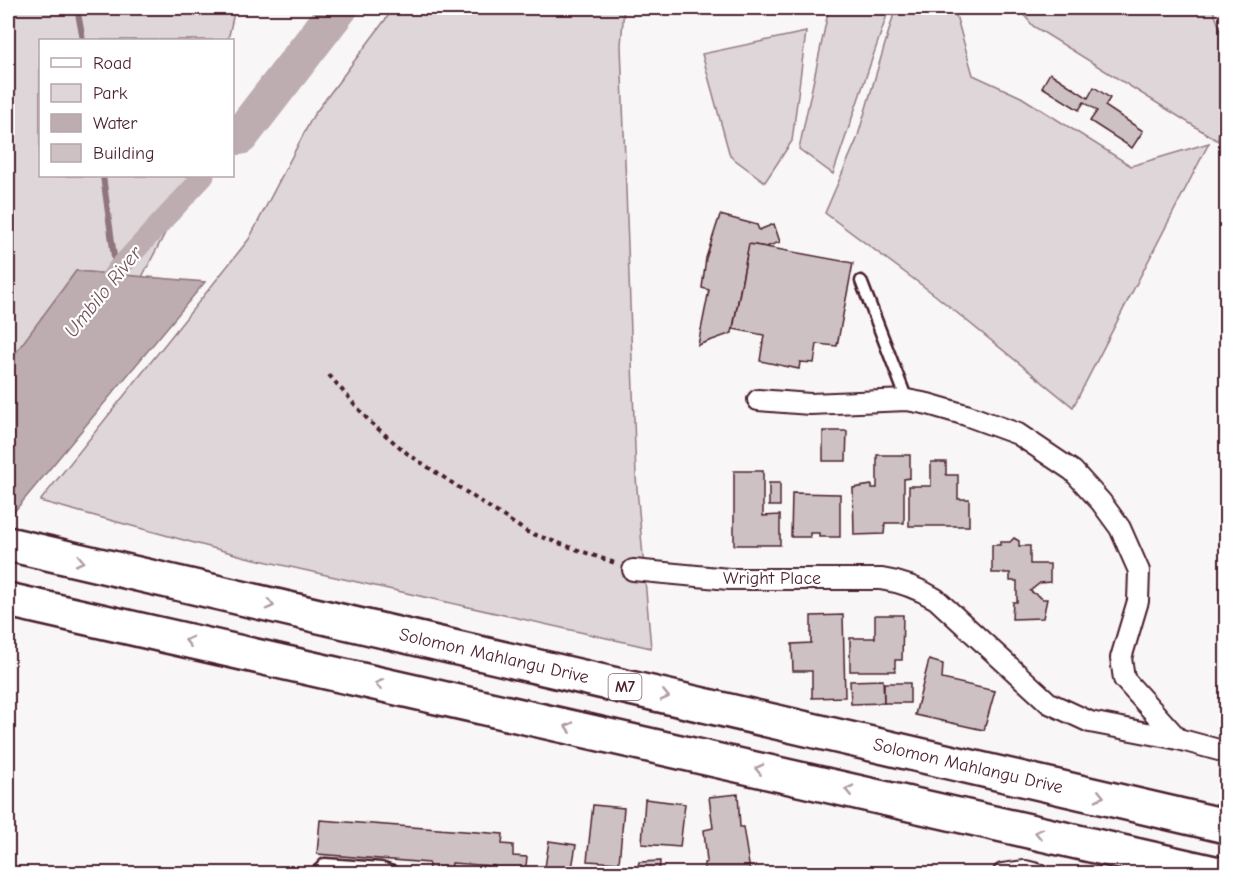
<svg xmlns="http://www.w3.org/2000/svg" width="1234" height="881" font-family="'Comic Neue',sans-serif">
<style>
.green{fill:#ded6d9;stroke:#947a82;stroke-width:1.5}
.water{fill:#bdadb0;stroke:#8f747b;stroke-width:1.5}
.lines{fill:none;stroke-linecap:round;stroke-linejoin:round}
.stream{stroke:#8f747b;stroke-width:6}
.canal{stroke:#bdadb0;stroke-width:21}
.river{stroke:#bdadb0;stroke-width:38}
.building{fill:#cdc1c4;stroke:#4a1f2b;stroke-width:1.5}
.lane-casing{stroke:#4a1f2b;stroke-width:15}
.street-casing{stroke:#4a1f2b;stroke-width:24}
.highway-casing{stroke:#4a1f2b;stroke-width:38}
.path{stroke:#4a1f2b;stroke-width:4;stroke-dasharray:4.5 4.5;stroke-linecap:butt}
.lane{stroke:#fff;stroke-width:10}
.street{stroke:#fff;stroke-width:20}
.highway{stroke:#fff;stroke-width:33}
.oneway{stroke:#ae9aa0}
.labels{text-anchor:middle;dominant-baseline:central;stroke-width:4.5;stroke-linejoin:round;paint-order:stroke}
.shield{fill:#fff;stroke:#80626b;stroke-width:1.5}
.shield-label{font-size:16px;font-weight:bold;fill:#4a1f2b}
.street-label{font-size:18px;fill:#4a1f2b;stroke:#fff}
.water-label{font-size:20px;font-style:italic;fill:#72515a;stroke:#fff}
</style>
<rect width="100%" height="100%" fill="#f8f6f7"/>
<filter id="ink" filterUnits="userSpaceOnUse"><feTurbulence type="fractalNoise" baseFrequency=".0167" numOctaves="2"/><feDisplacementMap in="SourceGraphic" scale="12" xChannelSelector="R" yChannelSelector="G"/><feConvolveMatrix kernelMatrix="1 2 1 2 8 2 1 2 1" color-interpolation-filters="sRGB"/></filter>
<g filter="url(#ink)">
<g class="green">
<polygon points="8,8 235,8 228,40 40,40 40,176 195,176 142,277 76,271 8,365"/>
<polygon points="394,8 624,8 621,45 636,477 651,648 246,557 40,501 249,239 313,116"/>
<polygon points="829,8 870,8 887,15 833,174 799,149"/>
<polygon points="892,8 954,8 973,75 1021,97 1131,166 1209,143 1073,407 935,295 825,213 857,139 895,10"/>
<polygon points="1018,8 1212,8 1226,43 1218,141 1033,26"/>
<polygon points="806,32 792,141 765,182 730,156 702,54"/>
</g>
<polygon class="water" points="76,271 205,282 8,519 8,363"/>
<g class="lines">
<g class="stream">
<polyline points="77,8 83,40"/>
<polyline points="103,176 116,271"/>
</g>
<g class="canal">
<polyline points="232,144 240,136"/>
<polyline points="98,297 116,271 204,176"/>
</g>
<polyline class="river" points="240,136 339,8"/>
</g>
<g class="building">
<polygon points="1050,73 1088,98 1094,87 1110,98 1105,106 1143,131 1132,148 1090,121 1097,111 1084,102 1079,110 1042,87"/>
<polygon points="720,215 757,225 759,230 774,224 780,242 766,247 749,244 732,333 698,345 709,290 702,288 706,258"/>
<polygon points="749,244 853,263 837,346 817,344 814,363 800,362 799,369 760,361 764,335 733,329"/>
<polygon points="823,431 847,431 846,461 823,461"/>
<polygon points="877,455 910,455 910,478 904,479 904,523 885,523 884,534 854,535 853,488 872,485 872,488 877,488"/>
<polygon points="931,462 946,462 946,475 958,475 958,499 969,499 969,526 909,526 909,486 931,486"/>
<polygon points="734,471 763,471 763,516 780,515 780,545 734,545"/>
<rect x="769" y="483" width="11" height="23"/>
<polygon points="792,493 840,494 840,537 819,537 819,533 810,533 810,537 791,537"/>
<polygon points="1014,538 1019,541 1019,546 1030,546 1030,564 1050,564 1050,582 1040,583 1030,591 1043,599 1047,599 1043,618 1012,619 1013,602 1017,602 1017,581 1010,581 1010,573 992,573 992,545 1000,545 1000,542 1010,542"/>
<polygon points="843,615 845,697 812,698 812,671 793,671 792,644 811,643 811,616"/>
<polygon points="875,615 903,615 902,660 895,660 895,671 850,671 850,638 875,638"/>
<polygon points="929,660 943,664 942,679 995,691 984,730 915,715"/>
<polygon points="883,680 884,703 851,704 850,681"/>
<rect x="884" y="683" width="26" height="20"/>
<polygon points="738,794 740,827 743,827 750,871 704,874 704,863 707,862 704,830 713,828 709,797"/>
<polygon points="645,799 685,804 680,847 642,844"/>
<polygon points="593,805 624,808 619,863 587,861"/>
<polygon points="320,820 503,834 502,844 513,845 513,856 527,857 525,874 481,874 481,867 495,866 452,863 451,874 428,874 429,863 317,854"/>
<polygon points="549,841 576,845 571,874 544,874"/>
<polygon points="660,861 659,874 636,874 639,862"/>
<polygon points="342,870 377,873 377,874 342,874"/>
</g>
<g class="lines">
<defs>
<g id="lane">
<polyline points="861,281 907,400"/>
<polyline points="315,874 325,864 381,868 398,874"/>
</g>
<g id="street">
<polyline points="758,400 810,404 907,400 928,404 966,415 1018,434 1073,471 1101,502 1120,528 1139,571 1138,601 1121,658 1124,679 1178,739"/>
<path d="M633,570L729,579H881C902,582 918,588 936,599L1049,703L1090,722L1178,739L1226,752"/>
<polyline points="1003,874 1025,871 1037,874"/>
</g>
<g id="highway">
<polyline points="8,544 1226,826"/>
<polyline points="8,600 1219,874"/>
</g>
</defs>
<use href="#lane" class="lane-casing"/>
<use href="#street" class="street-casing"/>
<use href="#highway" class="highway-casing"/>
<polyline class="path" points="329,375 370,422 408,454 527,532 615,563"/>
<use href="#lane" class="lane"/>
<use href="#street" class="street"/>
<use href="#highway" class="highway"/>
</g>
<defs><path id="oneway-chevron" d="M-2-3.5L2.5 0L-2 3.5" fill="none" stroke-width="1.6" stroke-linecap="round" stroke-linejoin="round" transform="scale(1.5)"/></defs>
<g class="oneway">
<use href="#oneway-chevron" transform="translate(80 561) rotate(13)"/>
<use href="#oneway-chevron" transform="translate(270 605) rotate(13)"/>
<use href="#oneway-chevron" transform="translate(189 641) rotate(-167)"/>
<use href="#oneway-chevron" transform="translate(379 684) rotate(-167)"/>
<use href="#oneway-chevron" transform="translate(665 696) rotate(13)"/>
<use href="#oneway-chevron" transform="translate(569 727) rotate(-167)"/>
<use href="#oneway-chevron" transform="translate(759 769) rotate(-167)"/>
<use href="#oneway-chevron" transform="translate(849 790) rotate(-167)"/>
<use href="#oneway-chevron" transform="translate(1100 796) rotate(13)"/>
<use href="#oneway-chevron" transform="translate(1039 833) rotate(-167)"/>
</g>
</g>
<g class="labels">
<rect class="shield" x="608.5" y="674" width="33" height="26" rx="4.5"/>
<g class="shield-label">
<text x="625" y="687">M7</text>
</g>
<g class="street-label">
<text x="772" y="578">Wright Place</text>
<text transform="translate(494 656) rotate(13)">Solomon Mahlangu Drive</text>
<text transform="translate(968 766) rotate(13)">Solomon Mahlangu Drive</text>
</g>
<g class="water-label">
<text transform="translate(103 292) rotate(-51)">Umbilo River</text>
</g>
</g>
<rect width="1234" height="881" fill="none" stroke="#fff" stroke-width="30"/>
<rect x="15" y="15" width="1204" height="851" fill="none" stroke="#4a1f2b" stroke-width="2" filter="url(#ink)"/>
<rect x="39" y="39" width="195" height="138" fill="#ffffff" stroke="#b7a5aa" stroke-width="1.5"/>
<rect x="51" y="58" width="30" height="9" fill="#ffffff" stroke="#b7a5aa" stroke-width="1.5"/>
<text x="93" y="69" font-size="18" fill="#4a1f2b">Road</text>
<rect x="51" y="84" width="30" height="18" fill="#ded6d9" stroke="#b7a5aa" stroke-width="1.5"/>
<text x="93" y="99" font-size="18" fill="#4a1f2b">Park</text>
<rect x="51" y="114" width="30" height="18" fill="#bdadb0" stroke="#b7a5aa" stroke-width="1.5"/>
<text x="93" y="129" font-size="18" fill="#4a1f2b">Water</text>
<rect x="51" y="144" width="30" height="18" fill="#cdc1c4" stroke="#b7a5aa" stroke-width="1.5"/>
<text x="93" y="159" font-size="18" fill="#4a1f2b">Building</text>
</svg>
